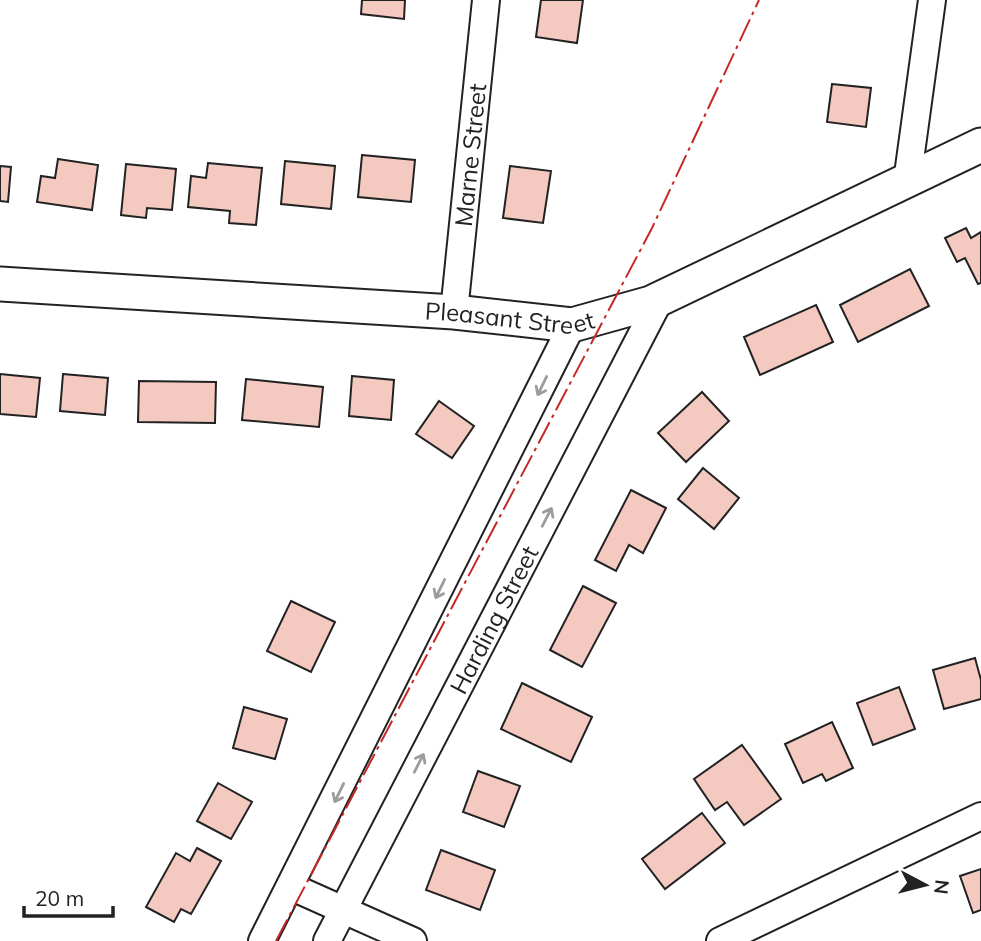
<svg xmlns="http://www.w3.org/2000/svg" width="981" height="941" font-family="Mulish,sans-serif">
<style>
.building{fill:#f3c9c0;stroke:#222;stroke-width:2}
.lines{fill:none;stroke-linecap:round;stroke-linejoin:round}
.minor-casing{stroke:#222;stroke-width:30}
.tertiary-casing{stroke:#222;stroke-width:37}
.minor{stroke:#fff;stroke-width:26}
.tertiary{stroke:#fff;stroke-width:33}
.power{stroke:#c62828;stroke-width:2;stroke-dasharray:24 5 3.5 5;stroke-linecap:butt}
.oneway{stroke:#9c9c9c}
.labels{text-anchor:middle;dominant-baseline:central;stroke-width:5;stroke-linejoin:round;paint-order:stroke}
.street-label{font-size:24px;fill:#222;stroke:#fff}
</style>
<rect width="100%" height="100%" fill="#fff"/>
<g class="building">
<polygon points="362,0 405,0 404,19 361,14"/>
<polygon points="541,0 583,0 577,43 536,37"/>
<polygon points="832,84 871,88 866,127 827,122"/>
<polygon points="362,155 415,160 411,202 358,197"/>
<polygon points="58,159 98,165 92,210 37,202 41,176 55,178"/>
<polygon points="285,161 335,166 331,209 281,204"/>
<polygon points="208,163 262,168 256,225 229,223 230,211 188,207 191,176 206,178"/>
<polygon points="126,164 176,169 172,210 147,208 146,218 121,215"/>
<polygon points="0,166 11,167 8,202 0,201"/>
<polygon points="510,166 551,171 543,223 503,218"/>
<polygon points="966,228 971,238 981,232 981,283 978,284 965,258 957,262 945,238"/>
<polygon points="910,269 929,306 858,342 840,305"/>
<polygon points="816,305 833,342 760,375 744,337"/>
<polygon points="0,374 40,378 36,417 0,414"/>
<polygon points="63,374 108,378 105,415 60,411"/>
<polygon points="352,376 394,380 391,420 349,416"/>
<polygon points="246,379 323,387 319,427 242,420"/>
<polygon points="139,381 216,382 215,423 138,422"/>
<polygon points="702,392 729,421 686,462 658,433"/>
<polygon points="439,401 474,426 452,458 416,434"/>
<polygon points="703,468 739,498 714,529 678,499"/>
<polygon points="631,490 666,508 643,553 629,545 616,571 595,560"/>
<polygon points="583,586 616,603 582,667 550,650"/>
<polygon points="291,601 335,622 311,672 267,651"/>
<polygon points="975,658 981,680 981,699 944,709 933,670"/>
<polygon points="522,683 592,717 571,762 501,729"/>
<polygon points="899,687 915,729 873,745 857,703"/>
<polygon points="244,707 287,719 275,759 233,748"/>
<polygon points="832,722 853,768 826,781 822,774 803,783 785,744"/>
<polygon points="742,745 781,799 744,825 727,802 715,810 694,779"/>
<polygon points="478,771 520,786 504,827 463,812"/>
<polygon points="218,783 252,802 231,839 197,821"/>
<polygon points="702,813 725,843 665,889 642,859"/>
<polygon points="197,848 221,861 191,914 181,909 174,922 146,907 176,853 190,861"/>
<polygon points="441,850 495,870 480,910 426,890"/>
<polygon points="981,869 981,910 973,913 960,876"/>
</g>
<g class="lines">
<defs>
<g id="minor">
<polyline points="907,182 932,0"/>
<path id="s1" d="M454,312L486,0"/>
<polyline points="292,887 413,941"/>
<polyline points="262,941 572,325"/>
<path id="s2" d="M327,941L660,299"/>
<polyline points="720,941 981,816"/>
</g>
<g id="tertiary">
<path id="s3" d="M0,284L454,312L572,325L651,303L981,145"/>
</g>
</defs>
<use href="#minor" class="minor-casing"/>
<use href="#tertiary" class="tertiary-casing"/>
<use href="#minor" class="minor"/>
<use href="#tertiary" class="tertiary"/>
<polyline class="power" points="276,941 652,228 759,0"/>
</g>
<defs><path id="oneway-shaft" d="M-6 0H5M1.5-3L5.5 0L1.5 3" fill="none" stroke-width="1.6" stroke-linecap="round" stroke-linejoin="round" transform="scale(1.75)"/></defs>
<g class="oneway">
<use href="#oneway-shaft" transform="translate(542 386) rotate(116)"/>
<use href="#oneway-shaft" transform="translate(547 517) rotate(-63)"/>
<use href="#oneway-shaft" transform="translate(440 589) rotate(116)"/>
<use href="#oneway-shaft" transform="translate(419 763) rotate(-63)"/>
<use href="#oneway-shaft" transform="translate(339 793) rotate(116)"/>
</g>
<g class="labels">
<g class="street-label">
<text stroke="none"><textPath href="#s1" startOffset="158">Marne Street</textPath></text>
<text stroke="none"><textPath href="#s3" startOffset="511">Pleasant Street</textPath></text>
<text stroke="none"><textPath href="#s2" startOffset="362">Harding Street</textPath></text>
</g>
</g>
<g transform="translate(925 885) rotate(97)" stroke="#ffffff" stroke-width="5" paint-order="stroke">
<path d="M0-5L12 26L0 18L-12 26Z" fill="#222222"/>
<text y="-10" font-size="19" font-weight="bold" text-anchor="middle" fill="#222222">N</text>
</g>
<path d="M24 906v10h89v-10" fill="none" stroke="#222222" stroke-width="3.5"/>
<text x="35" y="906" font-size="21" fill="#222222" stroke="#ffffff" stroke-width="5" paint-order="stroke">20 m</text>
</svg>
